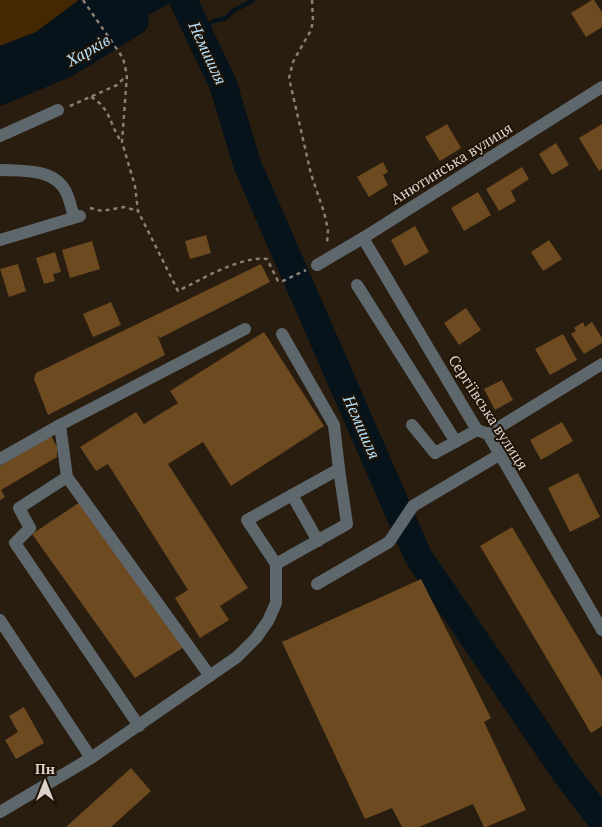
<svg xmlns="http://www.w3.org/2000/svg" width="602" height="827" font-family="'PT Serif',serif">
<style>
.green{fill:#432802}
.water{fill:#06131a}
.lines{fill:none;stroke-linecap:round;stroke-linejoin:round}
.stream{stroke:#06131a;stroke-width:4.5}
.river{stroke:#06131a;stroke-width:28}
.building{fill:#6d4a20}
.path{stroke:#897f74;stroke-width:2.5;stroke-dasharray:4 4;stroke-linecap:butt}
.minor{stroke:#5e676c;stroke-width:12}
.labels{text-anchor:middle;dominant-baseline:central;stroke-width:4;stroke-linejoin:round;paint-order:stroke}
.street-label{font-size:15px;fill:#dcd4cb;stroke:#201406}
.water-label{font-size:16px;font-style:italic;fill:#b5e2ff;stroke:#201406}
</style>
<rect width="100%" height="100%" fill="#291d0f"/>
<polygon class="green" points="0,0 79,0 36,32 0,46"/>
<polygon class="water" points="79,0 175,0 57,68 0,95 0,46 36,32"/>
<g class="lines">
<polyline class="stream" points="196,27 208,25 214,21 226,18 233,11 253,0"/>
<g class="river">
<polyline points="183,0 223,84 247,164 418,556 564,771 602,821"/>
<polyline points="0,91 65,64 135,21"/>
</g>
</g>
<g class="building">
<polygon points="592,0 594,0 602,12 602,27 586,37 571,13"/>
<polygon points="447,124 461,148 440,161 425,137"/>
<polygon points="602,124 602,169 599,171 579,138"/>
<polygon points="556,143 569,165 552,175 539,154"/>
<polygon points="383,162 388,172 383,175 388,185 369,197 357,177"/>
<polygon points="522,167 529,179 511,191 516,201 499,211 486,189"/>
<polygon points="478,192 491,215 464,231 451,208"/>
<polygon points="415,226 429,252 405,266 391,240"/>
<polygon points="206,235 211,253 190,259 185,241"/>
<polygon points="549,240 562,259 543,271 531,252"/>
<polygon points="92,241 100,269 70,278 62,250"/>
<polygon points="55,252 61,272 53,274 55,281 44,284 36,258"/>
<polygon points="18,264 26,291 9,297 0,269"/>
<polygon points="261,264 270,282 160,338 157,334 165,355 48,415 34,379 36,373"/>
<polygon points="111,302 121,325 93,337 83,314"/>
<polygon points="466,308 481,330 459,345 444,323"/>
<polygon points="583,322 585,327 592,322 602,338 602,343 584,354 571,334 576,331 574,328"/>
<polygon points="264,332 324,426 231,486 203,442 168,464 248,588 220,606 229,620 200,638 175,598 188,590 108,464 96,471 80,447 136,412 144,424 178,403 170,391"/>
<polygon points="563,334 577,360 550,375 535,349"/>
<polygon points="502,380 513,400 495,410 484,389"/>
<polygon points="562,422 573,441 541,460 530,440"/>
<polygon points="51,436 57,447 57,457 1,490 5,497 0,500 0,466"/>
<polygon points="578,473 600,517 570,532 548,488"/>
<polygon points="80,502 184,647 135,678 32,534"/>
<polygon points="512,527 602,678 602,726 591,733 480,546"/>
<polygon points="421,579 491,718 484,722 526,810 486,827 484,827 473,804 419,827 402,827 392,808 365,819 282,642"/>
<polygon points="24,707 44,743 16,759 5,740 18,732 9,716"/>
<polygon points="131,768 151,791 111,827 66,827"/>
</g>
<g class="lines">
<g class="path">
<path d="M83,0L123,58L127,75L122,142L135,186L138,211L178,291C202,279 240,256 267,259L278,281H283L306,270"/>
<polyline points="312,0 313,21 311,30 293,62 289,78 311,174 324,212 328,230 327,243"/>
<path d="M91,97C111,108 109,124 121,141"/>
<polyline points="70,106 117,85 126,76"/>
<polyline points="90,208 102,211 124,207 138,211"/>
</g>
<g class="minor">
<polyline points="0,136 58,110"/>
<path d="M0,170C24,171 56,168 67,194C70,202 72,210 74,217"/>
<polyline points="363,238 477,430 488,434 602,630"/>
<polyline points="0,240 80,216"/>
<polyline points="317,265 363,238 602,87"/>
<polyline points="357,285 456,442"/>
<polyline points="60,425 67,477 210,676"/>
<polyline points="412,425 435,453 477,430"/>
<polyline points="488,434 602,364"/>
<polyline points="0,459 60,425 245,329"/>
<polyline points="67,477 19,508 30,528 15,543 139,726"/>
<polyline points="292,495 318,541"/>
<polyline points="276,564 347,524 339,469"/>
<polyline points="317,584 389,542 413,506 499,455"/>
<polyline points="0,620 91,758"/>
<polyline points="0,812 91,758 237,657 256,638 268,621 276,603 276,564 247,520 339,469 334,425 282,334"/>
</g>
</g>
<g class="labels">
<g class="street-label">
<text transform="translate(451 163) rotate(-32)">Анютинська вулиця</text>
<text transform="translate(489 412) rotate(57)">Сергіївська вулиця</text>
</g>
<g class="water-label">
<text transform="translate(88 50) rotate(-30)">Харків</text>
<text transform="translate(208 53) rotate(65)">Немишля</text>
<text transform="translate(362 427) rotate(66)">Немишля</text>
</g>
</g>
<g transform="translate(45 782)" stroke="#201406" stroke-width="4" paint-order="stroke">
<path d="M0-4L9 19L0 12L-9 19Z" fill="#dcd4cb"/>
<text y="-8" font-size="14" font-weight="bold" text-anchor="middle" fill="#dcd4cb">Пн</text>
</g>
</svg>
